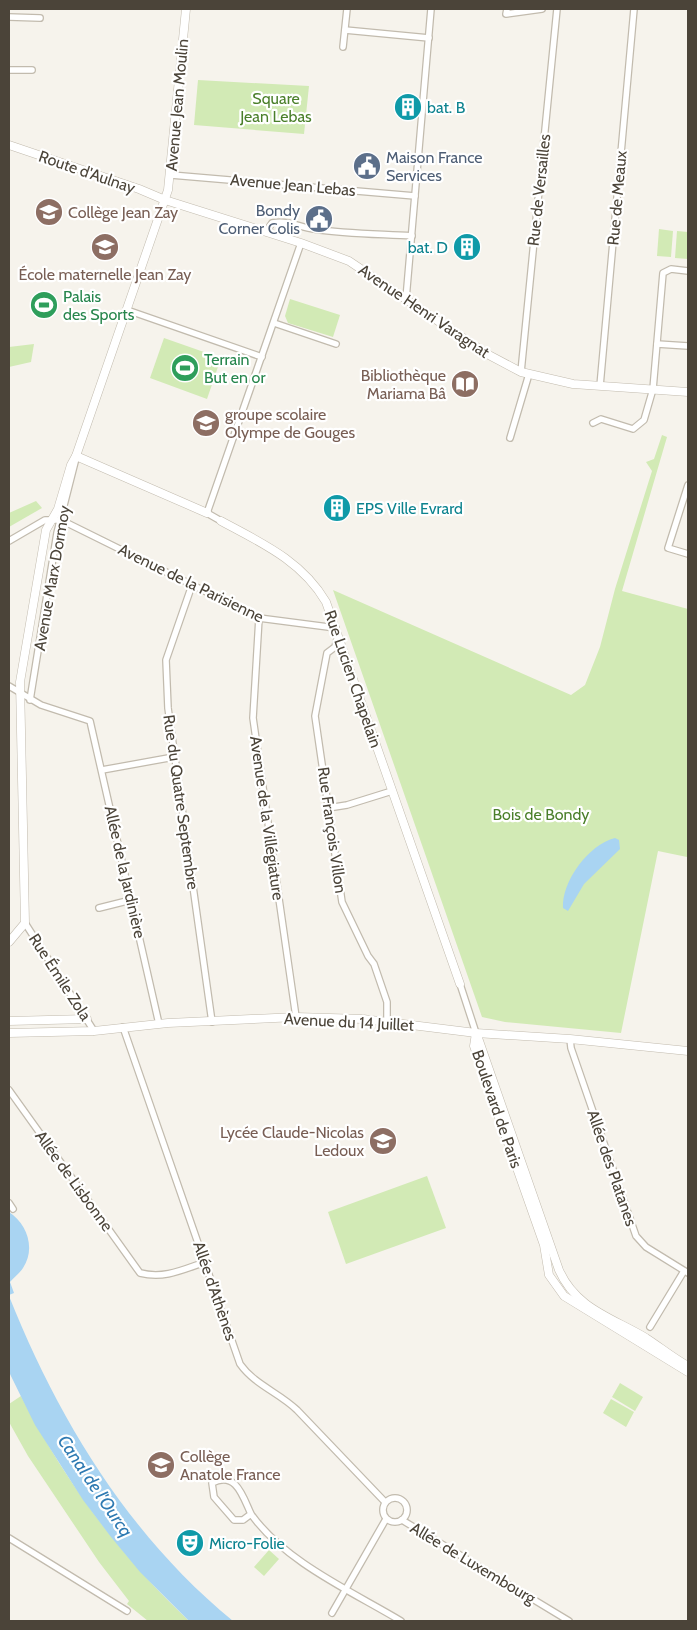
<svg xmlns="http://www.w3.org/2000/svg" width="697" height="1630" font-family="Cabin,sans-serif">
<style>
.green{fill:#d2eab5}
.water{fill:#a9d4f2}
.lines{fill:none;stroke-linecap:round;stroke-linejoin:round}
.minor-casing{stroke:#c2bbae;stroke-width:8}
.tertiary-casing{stroke:#c2bbae;stroke-width:9}
.minor{stroke:#fff;stroke-width:5.5}
.tertiary{stroke:#fff;stroke-width:8}
.labels{text-anchor:middle;dominant-baseline:central;stroke-width:4.5;stroke-linejoin:round;paint-order:stroke}
.park-label{font-size:16px;fill:#4a7f2a;stroke:#fff}
.street-label{font-size:16px;fill:#4b4439;stroke:#fff}
.culture-label{font-size:16px;fill:#0d838f;stroke:#fff;text-anchor:start}
.service-label{font-size:16px;fill:#4e5e75;stroke:#fff;text-anchor:start}
.education-label{font-size:16px;fill:#785e54;stroke:#fff;text-anchor:start}
.leisure-label{font-size:16px;fill:#27864d;stroke:#fff;text-anchor:start}
.water-label{font-size:18px;font-style:italic;fill:#2e7ab2;stroke:#fff}
</style>
<rect width="100%" height="100%" fill="#f6f3ec"/>
<g class="green">
<polygon points="198,80 309,86 304,134 194,125"/>
<polygon points="659,229 673,231 671,257 657,256"/>
<polygon points="677,231 688,232 688,259 675,258"/>
<polygon points="290,299 340,315 333,337 288,323 285,316"/>
<polygon points="164,338 221,358 207,399 150,378"/>
<polygon points="34,344 31,362 9,367 9,347"/>
<polygon points="662,435 667,437 622,591 688,609 687,857 658,851 621,1033 505,1022 482,1017 333,590 571,695 585,685 600,647 615,589 652,471 646,462 654,459"/>
<polygon points="36,501 42,508 9,527 9,513"/>
<polygon points="427,1176 446,1228 346,1264 328,1212"/>
<polygon points="620,1383 643,1397 635,1411 612,1397"/>
<path d="M21,1396C64,1480 120,1556 189,1621H148L127,1604L129,1601L99,1562L28,1456L9,1422V1404Z"/>
<polygon points="611,1399 634,1412 626,1427 603,1413"/>
<polygon points="269,1550 279,1559 264,1576 254,1567"/>
</g>
<g class="water">
<path d="M615,838L619,840L620,849L584,884L568,911L563,908C561,882 589,844 615,838Z"/>
<path d="M9,1212C27,1224 36,1248 23,1268C20,1273 14,1277 10,1282L14,1293L9,1295Z"/>
<path d="M9,1296C58,1419 129,1536 233,1621H189L140,1572L111,1537L83,1500L35,1425L9,1372Z"/>
</g>
<g class="lines">
<defs>
<g id="minor">
<polyline points="507,9 506,14 542,9"/>
<polyline points="9,17 40,18"/>
<polyline points="345,30 429,38"/>
<polyline points="343,47 347,9"/>
<polyline points="9,70 32,70"/>
<polyline points="171,175 415,196"/>
<path d="M266,232L272,223C290,220 298,227 314,229C346,234 379,234 412,236"/>
<polyline points="406,299 431,9"/>
<polyline points="127,310 262,357"/>
<polyline points="274,323 336,344"/>
<polyline points="657,344 688,346"/>
<polyline points="521,372 557,9"/>
<polyline points="600,386 634,9"/>
<polyline points="593,423 601,419 633,429 644,420 653,389 663,273 671,269 688,271"/>
<polyline points="510,438 529,374"/>
<polyline points="688,485 668,548 688,554"/>
<polyline points="221,521 207,513 301,243"/>
<polyline points="9,541 45,520 61,520 259,618 336,628"/>
<polyline points="192,585 166,660 168,708 212,1022"/>
<polyline points="259,618 253,718 296,1017"/>
<polyline points="338,635 335,647 327,653 315,716 342,902 368,956 374,964 387,1002 387,1021"/>
<polyline points="9,686 41,705 90,721 159,1024"/>
<polyline points="30,700 57,533 76,458"/>
<polyline points="102,770 174,757"/>
<polyline points="328,808 347,805 392,791"/>
<polyline points="99,908 131,900"/>
<polyline points="25,923 94,1031"/>
<polyline points="460,984 476,1033"/>
<path d="M123,1027L240,1364C255,1385 278,1392 297,1410L385,1502"/>
<polyline points="570,1039 571,1048 636,1236 646,1247 688,1273"/>
<path d="M9,1090L140,1273C164,1279 182,1270 205,1262"/>
<polyline points="9,1203 13,1209"/>
<polyline points="650,1327 684,1271"/>
<circle cx="395" cy="1510" r="12"/>
<path d="M251,1514C243,1497 236,1470 212,1483L214,1497L234,1520H243L251,1514C285,1562 351,1591 401,1621"/>
<polyline points="402,1520 569,1621"/>
<polyline points="9,1538 127,1611"/>
<polyline points="332,1613 386,1519"/>
</g>
<g id="tertiary">
<polyline points="9,145 139,189 165,200 301,243 349,261 487,354 521,372 573,384 688,392"/>
<polyline points="76,456 207,513"/>
<path d="M221,521C262,543 302,561 326,602L460,984"/>
<polyline points="9,942 25,923 20,682 46,530 58,509 71,465 76,456 168,190 186,9"/>
<polyline points="9,1021 87,1019"/>
<polyline points="9,1033 94,1031 168,1023 296,1017 363,1019 476,1033 570,1039 688,1051"/>
<polyline points="476,1033 474,1046 544,1245 549,1275 564,1296 688,1372"/>
<path d="M477,1035L559,1270C576,1309 613,1318 646,1338C660,1347 673,1358 688,1366"/>
</g>
</defs>
<use href="#minor" class="minor-casing"/>
<use href="#tertiary" class="tertiary-casing"/>
<use href="#minor" class="minor"/>
<use href="#tertiary" class="tertiary"/>
</g>
<defs>
<symbol id="building-disc" viewBox="-11 -11 22 22"><circle r="9.5" fill="#0f9aa8" stroke="#fff"/><path d="M-4-6H4V6H1V3H-1V6H-4ZM-2.5-4.3h1.7v1.8h-1.7ZM.8-4.3h1.7v1.8H.8ZM-2.5-1h1.7V.8h-1.7ZM.8-1h1.7V.8H.8Z" fill="#fff"/></symbol>
<symbol id="civic-disc" viewBox="-11 -11 22 22"><circle r="9.5" fill="#5c6f8a" stroke="#fff"/><path d="M-.6-6.5H3V-4.5H.6V-3L4-1V1h2V6H-6V1h2V-1L-.6-3ZM-1.2 2.5V6h2.4V2.5Z" fill="#fff"/></symbol>
<symbol id="school-disc" viewBox="-11 -11 22 22"><circle r="9.5" fill="#8d6e63" stroke="#fff"/><path d="M0-5L7-2L0 1L-7-2ZM-4 1L0 2.5L4 1V4Q0 6-4 4Z" fill="#fff"/></symbol>
<symbol id="stadium-disc" viewBox="-11 -11 22 22"><circle r="9.5" fill="#2e9e5b" stroke="#fff"/><path d="M0-5a6.5 5 0 1 0 0 10a6.5 5 0 1 0 0-10ZM-3.5-1.8h7v3.6h-7Z" fill="#fff"/></symbol>
<symbol id="library-disc" viewBox="-11 -11 22 22"><circle r="9.5" fill="#8d6e63" stroke="#fff"/><path d="M-6-4Q-3-5.5-.7-3.5V5Q-3 3-6 4ZM6-4Q3-5.5 .7-3.5V5Q3 3 6 4Z" fill="#fff"/></symbol>
<symbol id="theatre-disc" viewBox="-11 -11 22 22"><circle r="9.5" fill="#0f9aa8" stroke="#fff"/><path d="M-5-5.5Q0-4 5-5.5V0Q5 5 0 6Q-5 5-5 0ZM-3.3-2.5H-1v1.5H-3.3ZM1-2.5H3.3v1.5H1ZM-2.8 1Q0 5.5 2.8 1Z" fill="#fff"/></symbol>
</defs>
<g fill-rule="evenodd">
<use href="#building-disc" x="392" y="91" width="32" height="32"/>
<use href="#civic-disc" x="351" y="150" width="32" height="32"/>
<use href="#school-disc" x="33" y="196" width="32" height="32"/>
<use href="#civic-disc" x="303" y="203" width="32" height="32"/>
<use href="#school-disc" x="89" y="231" width="32" height="32"/>
<use href="#building-disc" x="451" y="231" width="32" height="32"/>
<use href="#stadium-disc" x="28" y="289" width="32" height="32"/>
<use href="#stadium-disc" x="169" y="352" width="32" height="32"/>
<use href="#library-disc" x="449" y="368" width="32" height="32"/>
<use href="#school-disc" x="190" y="407" width="32" height="32"/>
<use href="#building-disc" x="321" y="492" width="32" height="32"/>
<use href="#school-disc" x="367" y="1125" width="32" height="32"/>
<use href="#school-disc" x="145" y="1449" width="32" height="32"/>
<use href="#theatre-disc" x="174" y="1527" width="32" height="32"/>
</g>
<g class="labels">
<g class="park-label">
<text x="276" y="98">Square<tspan x="276" dy="18">Jean Lebas</tspan></text>
<text x="541" y="814">Bois de Bondy</text>
</g>
<g class="street-label">
<text transform="translate(177 105) rotate(-85)">Avenue Jean Moulin</text>
<text transform="translate(87 172) rotate(19)">Route d'Aulnay</text>
<text transform="translate(293 185) rotate(5)">Avenue Jean Lebas</text>
<text transform="translate(539 190) rotate(-84)">Rue de Versailles</text>
<text transform="translate(617 198) rotate(-85)">Rue de Meaux</text>
<text transform="translate(424 311) rotate(34)">Avenue Henri Varagnat</text>
<text transform="translate(52 578) rotate(-80)">Avenue Marx Dormoy</text>
<text transform="translate(191 583) rotate(26)">Avenue de la Parisienne</text>
<text transform="translate(353 679) rotate(71)">Rue Lucien Chapelain</text>
<text transform="translate(181 802) rotate(82)">Rue du Quatre Septembre</text>
<text transform="translate(267 818) rotate(82)">Avenue de la Villégiature</text>
<text transform="translate(332 830) rotate(82)">Rue François Villon</text>
<text transform="translate(125 872) rotate(77)">Allée de la Jardinière</text>
<text transform="translate(60 977) rotate(57)">Rue Émile Zola</text>
<text transform="translate(349 1022) rotate(3)">Avenue du 14 Juillet</text>
<text transform="translate(497 1109) rotate(71)">Boulevard de Paris</text>
<text transform="translate(612 1168) rotate(71)">Allée des Platanes</text>
<text transform="translate(74 1181) rotate(54)">Allée de Lisbonne</text>
<text transform="translate(215 1291) rotate(71)">Allée d'Athènes</text>
<text transform="translate(473 1563) rotate(31)">Allée de Luxembourg</text>
</g>
<g class="culture-label">
<text x="427" y="107">bat. B</text>
<text x="448" y="247" text-anchor="end">bat. D</text>
<text x="356" y="508">EPS Ville Evrard</text>
<text x="209" y="1543">Micro-Folie</text>
</g>
<g class="service-label">
<text x="386" y="157">Maison France<tspan x="386" dy="18">Services</tspan></text>
<text x="300" y="210" text-anchor="end">Bondy<tspan x="300" dy="18">Corner Colis</tspan></text>
</g>
<g class="education-label">
<text x="68" y="212">Collège Jean Zay</text>
<text x="105" y="274" text-anchor="middle">École maternelle Jean Zay</text>
<text x="446" y="375" text-anchor="end">Bibliothèque<tspan x="446" dy="18">Mariama Bâ</tspan></text>
<text x="225" y="414">groupe scolaire<tspan x="225" dy="18">Olympe de Gouges</tspan></text>
<text x="364" y="1132" text-anchor="end">Lycée Claude-Nicolas<tspan x="364" dy="18">Ledoux</tspan></text>
<text x="180" y="1456">Collège<tspan x="180" dy="18">Anatole France</tspan></text>
</g>
<g class="leisure-label">
<text x="63" y="296">Palais<tspan x="63" dy="18">des Sports</tspan></text>
<text x="204" y="359">Terrain<tspan x="204" dy="18">But en or</tspan></text>
</g>
<g class="water-label">
<text transform="translate(95 1486) rotate(56)">Canal de l'Ourcq</text>
</g>
</g>
<rect width="697" height="1630" fill="none" stroke="#4b4439" stroke-width="20"/>
</svg>
